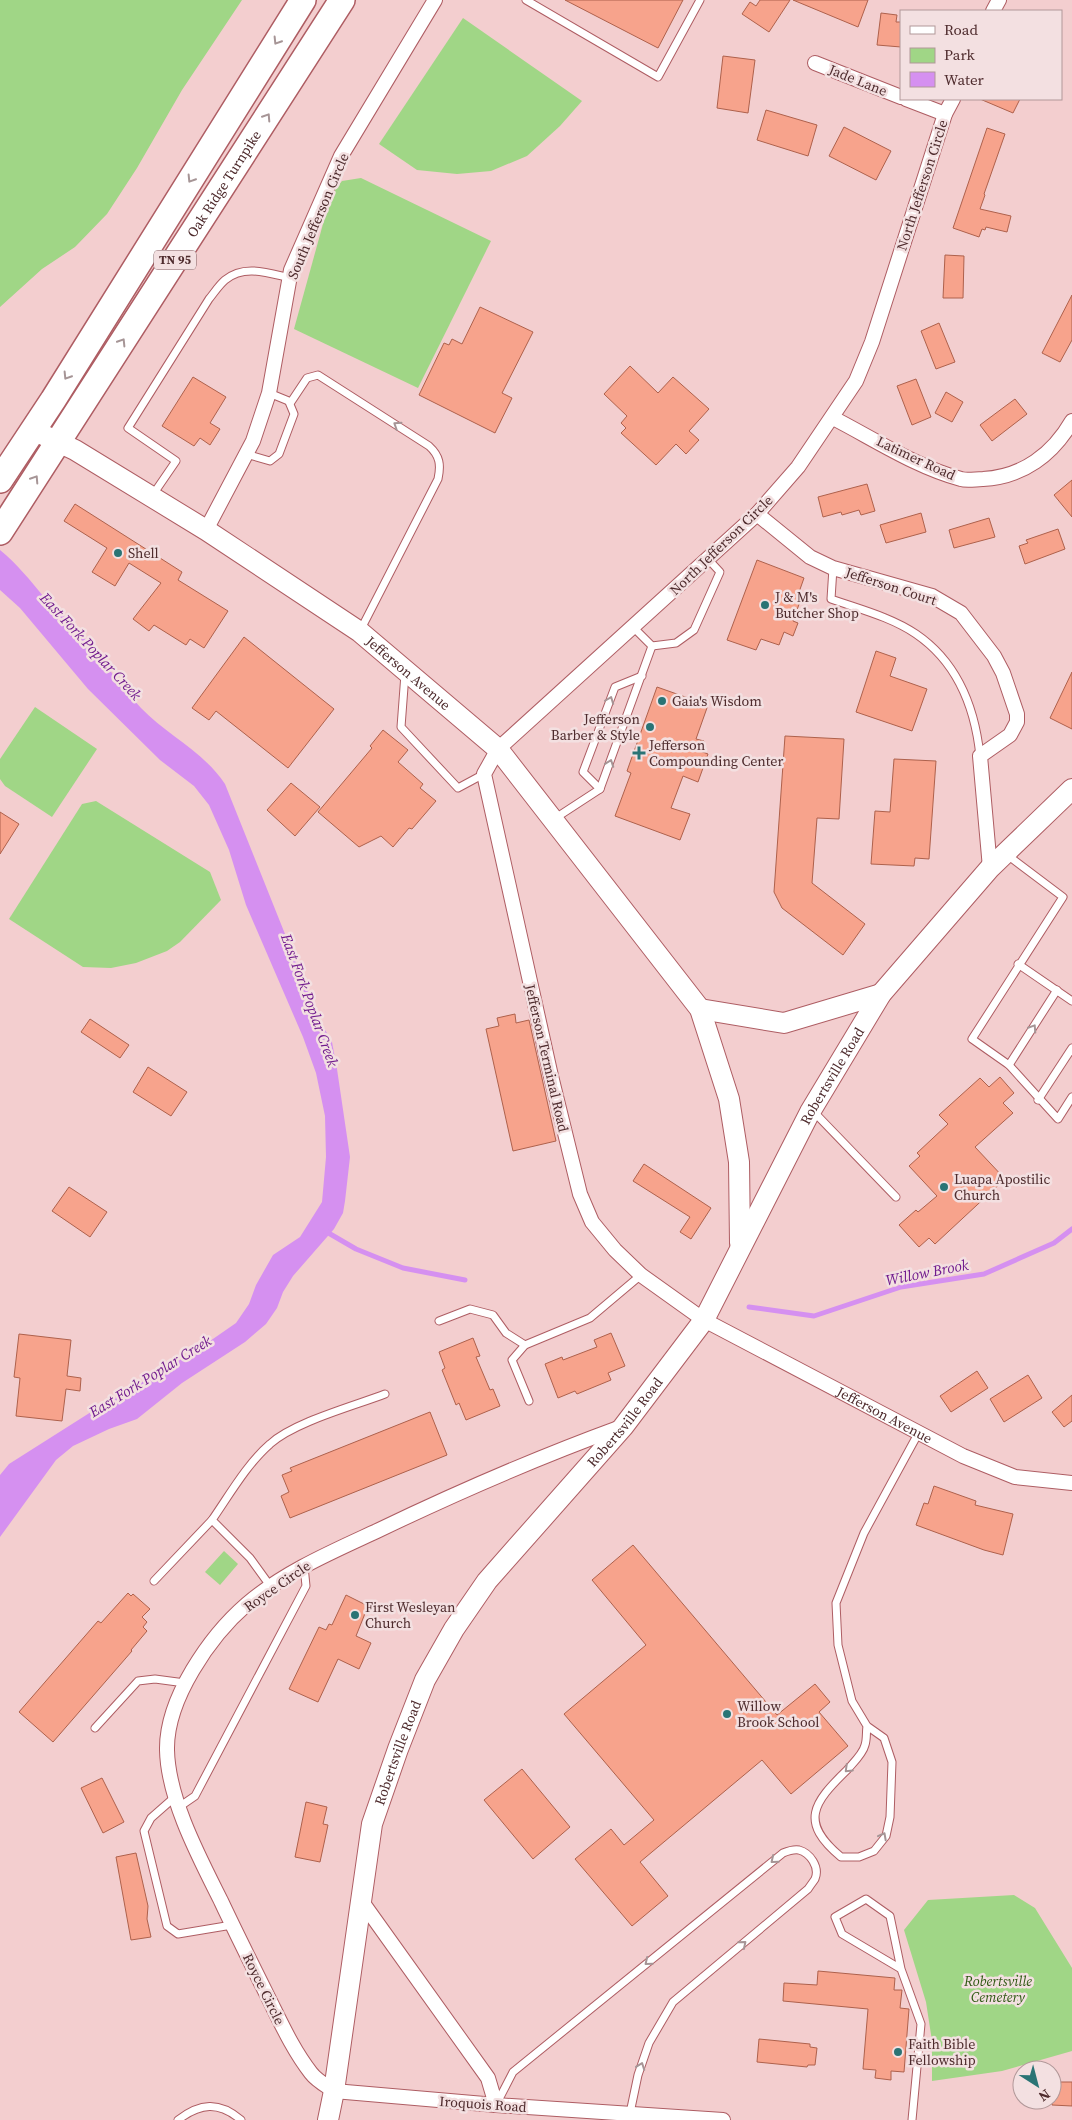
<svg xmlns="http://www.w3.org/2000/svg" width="1072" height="2120" font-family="'Source Serif 4',serif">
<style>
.green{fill:#a0d686}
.water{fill:#d590f0}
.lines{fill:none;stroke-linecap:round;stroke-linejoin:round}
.stream{stroke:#d590f0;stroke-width:5}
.building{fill:#f7a38c;stroke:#ae614c}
.lane-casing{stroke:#ae5d63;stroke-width:9}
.street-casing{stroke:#ae5d63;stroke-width:16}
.secondary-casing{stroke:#ae5d63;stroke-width:22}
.highway-casing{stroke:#ae5d63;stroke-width:28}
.lane{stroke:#fff;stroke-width:7}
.street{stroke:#fff;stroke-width:14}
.secondary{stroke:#fff;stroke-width:20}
.highway{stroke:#fff;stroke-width:25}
.oneway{stroke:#a69596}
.poi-dot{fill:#2a7475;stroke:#f3e0e1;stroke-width:2}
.labels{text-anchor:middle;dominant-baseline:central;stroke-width:5;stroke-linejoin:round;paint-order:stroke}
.shield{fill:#f3e0e1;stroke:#806163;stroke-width:1}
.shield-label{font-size:12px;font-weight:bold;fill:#4e2b2d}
.street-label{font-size:14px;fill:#4e2b2d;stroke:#f3e0e1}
.poi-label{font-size:14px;fill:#4e2b2d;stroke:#f3e0e1;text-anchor:start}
.park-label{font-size:14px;font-style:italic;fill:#2d5711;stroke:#f3e0e1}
.water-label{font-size:15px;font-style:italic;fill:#711b8e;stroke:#f3e0e1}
</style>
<rect width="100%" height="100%" fill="#f3cecf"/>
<g class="green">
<polygon points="0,0 242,0 182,90 137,168 107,214 75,247 42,269 0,307"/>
<polygon points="463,18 582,101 560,126 527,156 491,171 457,174 417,170 379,144"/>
<polygon points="361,178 491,241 418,388 294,329 331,195 342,181"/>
<polygon points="35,707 97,749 52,817 5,786 0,779 0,759"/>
<polygon points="96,801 210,872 221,900 180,942 167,951 136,963 111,968 83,967 9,919 82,804"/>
<polygon points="224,1551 238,1564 220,1585 205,1572"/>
<polygon points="1014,1895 1035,1908 1072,1968 1072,2051 1002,2071 932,2081 932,2041 926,2002 904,1930 928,1900"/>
</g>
<path class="water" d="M0,550C17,564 30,580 44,597C52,607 63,613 72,623C96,650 116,681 141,708C167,735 204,752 225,784L319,1019L332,1042L337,1069L350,1157L345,1201L343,1213L334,1229L293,1276L283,1292L277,1308L266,1324L245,1342L182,1383L137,1419L109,1429L73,1446L56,1460L0,1537V1475L9,1464L91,1412L197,1350L236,1323L249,1304L256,1285L273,1255L300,1237L322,1202L326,1157L325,1116L316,1073L303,1037L246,905L229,850L209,805L194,786L160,760L88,689L20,608L0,590Z"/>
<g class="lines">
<g class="stream">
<polyline points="325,1231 356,1249 403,1268 465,1280"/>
<polyline points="749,1307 814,1316 901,1287 984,1274 1054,1243 1072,1229"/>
</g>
</g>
<g class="building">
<polygon points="565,0 683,0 658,48"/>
<polygon points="760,0 790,0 769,32 742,14 750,2 756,6"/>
<polygon points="793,0 868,0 858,27"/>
<polygon points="881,13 897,15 896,22 901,22 901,47 877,45"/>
<polygon points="723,56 755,60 748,113 717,108"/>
<polygon points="980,99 1020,99 1013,113"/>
<polygon points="766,110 817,125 808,156 757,140"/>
<polygon points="844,127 891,151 876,180 829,156"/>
<polygon points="987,128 1005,134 984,194 985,195 980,209 1011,216 1007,232 986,227 985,230 982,229 979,237 953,228"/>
<polygon points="945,255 964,256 963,298 943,298"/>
<polygon points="1072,295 1072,340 1060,362 1042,353"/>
<polygon points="480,307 533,332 502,393 512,398 495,433 419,395 444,343 449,345 452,339 462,344"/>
<polygon points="939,323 955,362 936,369 921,331"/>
<polygon points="630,366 658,393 673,377 709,409 689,431 699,440 686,454 676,444 656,465 621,433 626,428 621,423 627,416 604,394"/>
<polygon points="193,377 226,397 210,423 220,429 210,445 200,438 194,446 162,426"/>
<polygon points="916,379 931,417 912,425 897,386"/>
<polygon points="946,392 963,402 952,422 935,413"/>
<polygon points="1015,399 1027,414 992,441 980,425"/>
<polygon points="1072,480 1072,517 1054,495"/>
<polygon points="867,484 875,511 861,515 859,510 842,515 841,512 823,517 818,497"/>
<polygon points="75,504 182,572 178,580 228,611 204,648 190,639 186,645 154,625 149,631 133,619 161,583 129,563 115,586 92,572 107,548 64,521"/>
<polygon points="921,513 926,532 886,543 880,525"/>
<polygon points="989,518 995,537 954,548 949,530"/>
<polygon points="1058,529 1065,549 1025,564 1019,546 1028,543 1026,540"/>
<polygon points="757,560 804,578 798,595 802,596 793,621 798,623 793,636 784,632 779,645 761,639 756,650 727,640"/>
<polygon points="244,637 334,709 288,768 216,711 209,720 192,708"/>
<polygon points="876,651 896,658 890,676 927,689 912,731 856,712"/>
<polygon points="1072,672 1072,729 1050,718"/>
<polygon points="657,687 708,705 696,739 704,741 700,751 708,754 698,782 683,776 671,808 690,814 680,840 615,816 631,773 627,771"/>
<polygon points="383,730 408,750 398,762 423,784 420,788 436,801 412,829 409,828 393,847 381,836 359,847 318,812 372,748 370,746"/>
<polygon points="785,736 844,739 839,819 817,818 812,883 865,924 843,955 782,908 774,892"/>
<polygon points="894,759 936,761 929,859 915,858 914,866 871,864 875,811 890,812"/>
<polygon points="291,783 320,807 295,836 267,810"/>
<polygon points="0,812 19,824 0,854"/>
<polygon points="515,1014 516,1023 529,1020 556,1141 513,1151 486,1029 499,1026 497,1018"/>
<polygon points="90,1019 129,1045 120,1058 81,1032"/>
<polygon points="148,1067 187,1092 171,1116 133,1092"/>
<polygon points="1000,1077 1014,1093 1003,1103 1013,1113 975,1147 1005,1179 935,1244 929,1238 919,1247 899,1225 916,1210 918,1212 937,1196 909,1166 920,1156 917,1153 948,1124 939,1115 980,1078 989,1087"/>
<polygon points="644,1164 711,1208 691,1239 680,1232 690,1217 633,1181"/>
<polygon points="69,1187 107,1212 90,1237 52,1211"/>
<polygon points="611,1333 625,1366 608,1373 611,1380 577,1394 575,1391 558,1398 545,1364 562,1357 563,1360 597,1347 594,1340"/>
<polygon points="19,1334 71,1340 67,1376 81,1378 80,1391 66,1389 62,1421 16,1416 20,1378 14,1377"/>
<polygon points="473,1338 480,1356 476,1357 490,1390 493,1389 500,1406 466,1420 459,1403 456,1405 442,1370 445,1368 439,1352"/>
<polygon points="977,1371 988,1388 951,1412 940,1396"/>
<polygon points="1028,1375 1042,1398 1004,1422 990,1399"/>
<polygon points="1072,1395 1072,1421 1064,1427 1052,1412"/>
<polygon points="430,1412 447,1455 290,1518 281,1496 289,1492 282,1475 292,1471 290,1468"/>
<polygon points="934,1486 976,1501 975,1505 1013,1514 1003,1555 984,1550 916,1525 924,1503 928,1504"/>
<polygon points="633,1545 777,1715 815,1684 830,1702 819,1712 848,1746 791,1794 762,1760 640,1862 668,1896 632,1926 575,1859 611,1829 624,1845 654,1820 564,1714 646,1645 592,1580"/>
<polygon points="128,1593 131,1596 133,1594 150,1609 142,1617 147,1622 143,1627 147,1631 131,1650 132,1651 53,1742 19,1712 98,1621 101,1623"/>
<polygon points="346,1595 368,1606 356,1636 371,1643 359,1669 338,1659 318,1702 289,1689 319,1627 326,1630 329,1624 332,1625"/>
<polygon points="522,1769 570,1827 533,1859 484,1800"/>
<polygon points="102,1778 124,1822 103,1833 81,1788"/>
<polygon points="306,1802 327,1807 323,1824 328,1825 320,1862 295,1857"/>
<polygon points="136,1853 148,1906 147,1919 151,1937 131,1940 116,1857"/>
<polygon points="818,1971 895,1978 894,1990 902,1990 900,2008 909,2009 904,2072 891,2071 891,2080 875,2078 876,2070 863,2069 868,2009 783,2001 784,1983 817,1985"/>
<polygon points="759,2039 810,2044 810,2047 817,2048 815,2065 808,2065 807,2067 757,2062"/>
<polygon points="1052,2082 1072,2082 1072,2106 1052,2105"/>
</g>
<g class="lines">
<defs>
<g id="lane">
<polyline points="526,0 658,77 700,0"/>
<path d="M269,393L291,402L307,378L318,375L429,446C440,456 441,465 438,479L361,629"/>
<polyline points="246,454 270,461 279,454 294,414 289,402"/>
<path d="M152,496L176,461L128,428L209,299C214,293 219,285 225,280C244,264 268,273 290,278"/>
<path d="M833,568L831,599C859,609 891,617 916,634C957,662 975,708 980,756"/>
<polyline points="652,646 676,643 694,630 720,572 708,559"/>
<polyline points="405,674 401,727 458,788 484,774"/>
<polyline points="600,789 583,772 615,687 642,676"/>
<polyline points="554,819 600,789 652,646 633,627"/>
<polyline points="1006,854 1063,897 972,1039 1009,1065 1058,1119 1072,1097"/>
<polyline points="1018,964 1072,1001"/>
<polyline points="1009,1065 1057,990"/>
<polyline points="1038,1100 1072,1048"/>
<polyline points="813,1111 896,1197"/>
<polyline points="439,1321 470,1309 493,1315 506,1333 525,1345"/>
<polyline points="529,1401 512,1360 525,1345 590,1318 641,1275"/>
<polyline points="154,1581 212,1520"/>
<path d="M271,1587L250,1558L212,1520C230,1494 247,1464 270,1444C294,1422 354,1406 385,1394"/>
<path d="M867,1726C866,1732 867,1739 865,1745C863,1754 853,1763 847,1770C813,1803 799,1822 841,1857H859L874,1851L886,1836L890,1817L892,1762L884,1738L867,1726L852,1701L838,1645L836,1603L864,1533L919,1432"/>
<polyline points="95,1728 138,1681 155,1679 185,1683"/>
<polyline points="176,1796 151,1818 144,1831 167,1926 178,1934 232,1925"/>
<polyline points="179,1807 195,1796 306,1586 304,1566"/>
<polyline points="901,1969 842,1934 835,1917 866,1899 890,1916 901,1969 921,2024 912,2120"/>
<path d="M497,2103L513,2072L783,1853C788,1851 793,1849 799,1850C810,1853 820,1867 815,1879C813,1882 810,1886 808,1889L673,2002L649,2043L638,2075L630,2113"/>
<path d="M178,2120C200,2103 219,2101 241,2120"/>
</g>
<g id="street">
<polyline points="993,11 999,0"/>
<polyline points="815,63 901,97"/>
<polyline points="906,99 945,114"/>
<path id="s1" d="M953,99L945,114L872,342L856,381L798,467L757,514L498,749L484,774L551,1076L580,1194L592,1222L615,1250L641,1275L704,1320L963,1456L1015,1477L1072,1483"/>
<path d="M833,418C874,439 916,467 961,479C967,481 976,479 983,479C1023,477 1053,454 1072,421"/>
<polyline points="757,514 810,557 833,568 932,596 961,613 994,656 1003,673 1017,714 1017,722 1010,735 980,756 990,868"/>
<polyline points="206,530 253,441 269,393 291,270 341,156 435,0"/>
<path d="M621,1427C539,1457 458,1492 379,1530C334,1551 286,1571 247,1604C210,1636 166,1699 167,1750C168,1799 199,1857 221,1901C236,1933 252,1965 268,1997C281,2023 293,2050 311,2073C317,2081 327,2086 334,2091L496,2105L723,2120"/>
<polyline points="360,1899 488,2078 496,2105"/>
</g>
<g id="secondary">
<path id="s2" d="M33,430L75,450L206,530L360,632L498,749L700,1009L729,1099L739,1162L740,1243"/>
<polyline points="700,1009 784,1023 881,994"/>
<path id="s3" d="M328,2120L334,2091L372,1824L398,1749L425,1680L454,1629L487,1581L623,1427L704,1320L810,1112L881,994L990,868L1072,789"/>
</g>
<g id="highway">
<polyline points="0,480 53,400 303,0"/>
<path id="s4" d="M0,532L342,0"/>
</g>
</defs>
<use href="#lane" class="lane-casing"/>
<use href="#street" class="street-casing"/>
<use href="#secondary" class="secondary-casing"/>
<use href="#highway" class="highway-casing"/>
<use href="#lane" class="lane"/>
<use href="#street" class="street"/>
<use href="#secondary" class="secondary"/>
<use href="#highway" class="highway"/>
</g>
<defs><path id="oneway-chevron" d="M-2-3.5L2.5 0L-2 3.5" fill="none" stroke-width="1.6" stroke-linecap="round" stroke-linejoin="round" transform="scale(1.25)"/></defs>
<g class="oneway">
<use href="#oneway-chevron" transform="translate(277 41) rotate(122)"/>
<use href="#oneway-chevron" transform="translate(267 117) rotate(-57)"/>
<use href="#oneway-chevron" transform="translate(191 179) rotate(122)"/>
<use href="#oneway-chevron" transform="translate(122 342) rotate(-58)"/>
<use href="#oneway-chevron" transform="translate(67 376) rotate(122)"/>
<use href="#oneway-chevron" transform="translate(397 425) rotate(-147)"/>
<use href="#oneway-chevron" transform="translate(35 479) rotate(-57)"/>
<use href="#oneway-chevron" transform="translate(610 700) rotate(-69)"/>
<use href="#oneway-chevron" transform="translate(610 763) rotate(-70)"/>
<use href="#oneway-chevron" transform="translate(1033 1028) rotate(-57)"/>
<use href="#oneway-chevron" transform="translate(848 1769) rotate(136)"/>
<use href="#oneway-chevron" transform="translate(883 1836) rotate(-62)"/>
<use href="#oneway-chevron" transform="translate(774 1860) rotate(141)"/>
<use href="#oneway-chevron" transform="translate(743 1944) rotate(-40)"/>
<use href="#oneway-chevron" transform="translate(648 1962) rotate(141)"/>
<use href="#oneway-chevron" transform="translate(641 2066) rotate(-70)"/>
</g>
<g class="poi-dot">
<circle cx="118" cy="553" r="5"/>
<circle cx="765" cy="605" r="5"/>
<circle cx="662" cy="701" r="5"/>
<circle cx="650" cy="727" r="5"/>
<path d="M636.5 745.5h5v5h5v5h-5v5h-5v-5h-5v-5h5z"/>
<circle cx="944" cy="1187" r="5"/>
<circle cx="355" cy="1615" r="5"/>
<circle cx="727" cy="1714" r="5"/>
<circle cx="898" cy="2052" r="5"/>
</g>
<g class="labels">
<rect class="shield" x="154" y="250.5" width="42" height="19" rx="4"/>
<g class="shield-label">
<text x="175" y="260">TN 95</text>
</g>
<g class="street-label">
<text transform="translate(858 80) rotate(22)">Jade Lane</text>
<text stroke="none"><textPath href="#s4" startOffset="414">Oak Ridge Turnpike</textPath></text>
<text transform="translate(922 185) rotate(-72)">North Jefferson Circle</text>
<text transform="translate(318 216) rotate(-67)">South Jefferson Circle</text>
<text transform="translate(916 458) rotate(25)">Latimer Road</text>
<text transform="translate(721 545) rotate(-44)">North Jefferson Circle</text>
<text transform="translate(891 586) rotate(18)">Jefferson Court</text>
<text stroke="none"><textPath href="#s2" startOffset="448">Jefferson Avenue</textPath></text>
<text transform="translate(547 1058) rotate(77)">Jefferson Terminal Road</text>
<text stroke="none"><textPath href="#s3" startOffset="1185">Robertsville Road</textPath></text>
<text stroke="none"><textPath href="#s1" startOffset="1658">Jefferson Avenue</textPath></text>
<text stroke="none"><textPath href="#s3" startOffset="780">Robertsville Road</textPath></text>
<text transform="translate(277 1586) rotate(-35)">Royce Circle</text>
<text stroke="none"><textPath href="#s3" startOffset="375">Robertsville Road</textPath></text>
<text transform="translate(264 1989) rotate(64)">Royce Circle</text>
<text transform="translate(483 2104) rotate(4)">Iroquois Road</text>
</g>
<g class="poi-label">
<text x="128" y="553">Shell</text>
<text x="775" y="597">J &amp; M's<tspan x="775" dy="16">Butcher Shop</tspan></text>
<text x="672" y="701">Gaia's Wisdom</text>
<text x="640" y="719" text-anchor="end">Jefferson<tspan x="640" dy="16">Barber &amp; Style</tspan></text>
<text x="649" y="745">Jefferson<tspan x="649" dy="16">Compounding Center</tspan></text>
<text x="954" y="1179">Luapa Apostilic<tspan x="954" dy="16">Church</tspan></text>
<text x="365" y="1607">First Wesleyan<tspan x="365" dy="16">Church</tspan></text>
<text x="737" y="1706">Willow<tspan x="737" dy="16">Brook School</tspan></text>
<text x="908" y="2044">Faith Bible<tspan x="908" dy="16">Fellowship</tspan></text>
</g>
<g class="park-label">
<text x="998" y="1981">Robertsville<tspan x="998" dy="16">Cemetery</tspan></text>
</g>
<g class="water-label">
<text transform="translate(91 646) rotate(47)">East Fork Poplar Creek</text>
<text transform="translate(310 1000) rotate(70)">East Fork Poplar Creek</text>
<text transform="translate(927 1272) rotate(-11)">Willow Brook</text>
<text transform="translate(150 1376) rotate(-32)">East Fork Poplar Creek</text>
</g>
</g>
<rect x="900" y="10" width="162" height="90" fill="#f3e0e1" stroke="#b19899"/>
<rect x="910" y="26" width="25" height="8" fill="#ffffff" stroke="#b19899"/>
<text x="944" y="35" font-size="15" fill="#4e2b2d">Road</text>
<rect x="910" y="48" width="25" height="15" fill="#a0d686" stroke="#b19899"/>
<text x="944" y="60" font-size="15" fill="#4e2b2d">Park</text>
<rect x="910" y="72" width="25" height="15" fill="#d590f0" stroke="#b19899"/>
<text x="944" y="85" font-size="15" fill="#4e2b2d">Water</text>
<g transform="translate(1037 2085) rotate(144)"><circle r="24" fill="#f3e0e1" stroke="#b19899"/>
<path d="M0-4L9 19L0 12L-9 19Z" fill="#2a7475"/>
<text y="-8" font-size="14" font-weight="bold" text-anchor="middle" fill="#4e2b2d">N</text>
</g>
</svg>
